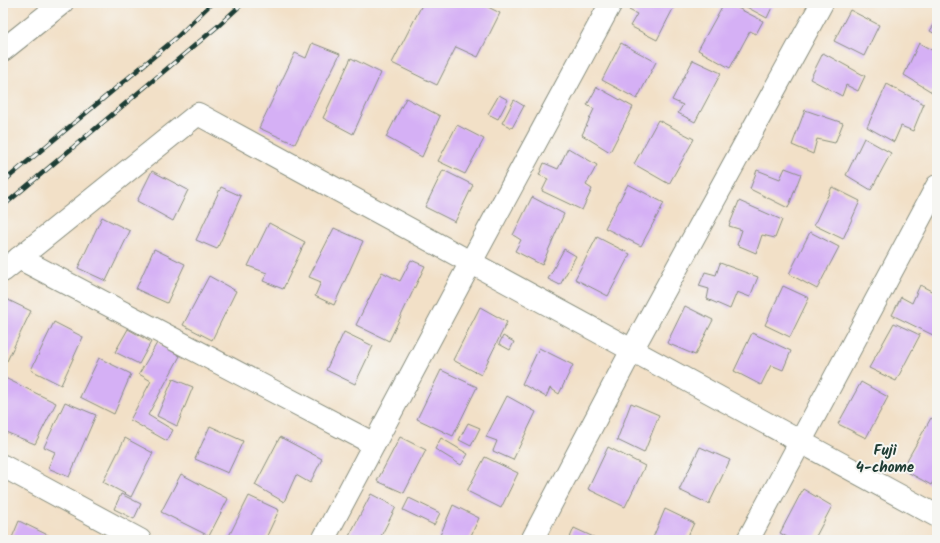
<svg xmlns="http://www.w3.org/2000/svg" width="940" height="543" font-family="Kalam,sans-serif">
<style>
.building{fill:#d5b0f5}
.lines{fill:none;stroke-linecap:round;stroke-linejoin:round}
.minor-casing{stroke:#888e7e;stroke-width:24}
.tertiary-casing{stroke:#888e7e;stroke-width:24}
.minor{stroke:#fff;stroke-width:22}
.tertiary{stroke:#fff;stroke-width:22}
.rail-casing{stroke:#1f3d34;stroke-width:4.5}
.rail{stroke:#f6f6f2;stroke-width:3;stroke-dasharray:9;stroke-linecap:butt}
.labels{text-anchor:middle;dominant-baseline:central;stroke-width:4;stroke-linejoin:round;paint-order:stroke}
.neighbourhood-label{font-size:15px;font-weight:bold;fill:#1f3d34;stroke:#f6f6f2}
</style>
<rect width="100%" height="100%" fill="#f6f6f2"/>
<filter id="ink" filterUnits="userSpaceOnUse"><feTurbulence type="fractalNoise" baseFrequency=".025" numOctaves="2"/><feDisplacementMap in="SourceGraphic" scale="8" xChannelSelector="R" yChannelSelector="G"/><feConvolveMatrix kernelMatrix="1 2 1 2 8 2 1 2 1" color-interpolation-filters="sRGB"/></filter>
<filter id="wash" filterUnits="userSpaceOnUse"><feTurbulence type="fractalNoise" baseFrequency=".012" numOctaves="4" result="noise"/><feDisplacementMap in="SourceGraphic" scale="16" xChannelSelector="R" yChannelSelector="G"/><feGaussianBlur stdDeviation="0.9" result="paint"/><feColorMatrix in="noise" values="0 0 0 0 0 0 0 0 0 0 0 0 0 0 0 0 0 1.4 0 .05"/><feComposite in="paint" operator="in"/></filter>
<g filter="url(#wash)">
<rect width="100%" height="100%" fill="#f2e0c7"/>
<g id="blocks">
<g class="building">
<polygon points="423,3 480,3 500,13 478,57 456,47 437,85 392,63"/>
<polygon points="633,3 676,3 657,40 630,26 637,14 629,10"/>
<polygon points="724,3 728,3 763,21 756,34 750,31 730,68 698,50"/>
<polygon points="739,3 774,3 767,18"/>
<polygon points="850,10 879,25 864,56 834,41"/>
<polygon points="937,20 937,35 930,31"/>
<polygon points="312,43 340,54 295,144 259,128 295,53 306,58"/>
<polygon points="621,43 656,62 637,99 602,80"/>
<polygon points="919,43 937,53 937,82 932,92 904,75"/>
<polygon points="823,53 865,76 858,91 846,85 842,96 810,79"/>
<polygon points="351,58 381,73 353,134 323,118"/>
<polygon points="693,60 721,73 695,122 678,113 683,105 672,100"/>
<polygon points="887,84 924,104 913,131 901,126 894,142 867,127"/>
<polygon points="597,87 633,107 610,152 582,135 594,109 587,105"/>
<polygon points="499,95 508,100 498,119 488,114"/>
<polygon points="406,98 440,116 422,157 386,137"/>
<polygon points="514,100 524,106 512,128 502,123"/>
<polygon points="805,110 843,123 835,143 817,139 813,154 792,145"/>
<polygon points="658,120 694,139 669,184 634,164"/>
<polygon points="457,125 484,139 465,174 438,161"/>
<polygon points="864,138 891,153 871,190 846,175"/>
<polygon points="568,148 597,165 586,185 592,189 582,210 542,191 548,179 539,175 544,163 558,169"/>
<polygon points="785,168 801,174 788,208 750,189 757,170 780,179"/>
<polygon points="443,170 473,185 455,222 425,207"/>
<polygon points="152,171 188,190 173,221 137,201"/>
<polygon points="628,184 664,203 641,246 605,228"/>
<polygon points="221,187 241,196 217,249 196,240"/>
<polygon points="832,187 860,201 843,239 814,225"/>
<polygon points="532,197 564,214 542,265 515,251 521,240 513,235"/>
<polygon points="739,201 782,220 775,238 762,235 756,253 737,245 742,230 729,226"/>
<polygon points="102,217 130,231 106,281 78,268"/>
<polygon points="269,223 305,242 283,289 263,281 267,273 248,266"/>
<polygon points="334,228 363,241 334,305 315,296 321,282 309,277"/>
<polygon points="810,232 839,247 817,289 789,274"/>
<polygon points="597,237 630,254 608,296 575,279"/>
<polygon points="154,249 185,264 167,303 136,289"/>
<polygon points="564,249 576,256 560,285 548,279"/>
<polygon points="411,260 425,266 389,341 356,325 382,272 400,281"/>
<polygon points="720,263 758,277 750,297 737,292 730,309 707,299 709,289 699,286 705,272 716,275"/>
<polygon points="209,276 236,291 212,340 183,325"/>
<polygon points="920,285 937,294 937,337 892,315 901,297 912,303"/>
<polygon points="783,286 809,298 790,337 765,325"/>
<polygon points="4,298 31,311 7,361 3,358 3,300"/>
<polygon points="685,306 713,320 695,355 667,343"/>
<polygon points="480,307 507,322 481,375 453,360"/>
<polygon points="54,322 83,337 61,385 31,370"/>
<polygon points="894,323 920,335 896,381 869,368"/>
<polygon points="128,329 151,342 139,364 115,352"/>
<polygon points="344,332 373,346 355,384 326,370"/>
<polygon points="752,333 791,351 783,370 771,365 761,385 734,371"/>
<polygon points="503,336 514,342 510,350 499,344"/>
<polygon points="157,343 180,356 148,415 173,430 167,441 130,420 151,381 139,374"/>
<polygon points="539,348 573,365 559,394 550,388 546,397 522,384"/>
<polygon points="99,358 131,374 114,414 80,397"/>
<polygon points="441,370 477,387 453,436 417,419"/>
<polygon points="3,377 56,403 35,444 3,431"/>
<polygon points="173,379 193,387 177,426 157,416"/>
<polygon points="861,382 888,397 866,438 838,424"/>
<polygon points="507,396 536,412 513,460 493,451 497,441 486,437"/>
<polygon points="65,402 96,415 69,477 48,468 55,452 44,447"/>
<polygon points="631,403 659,415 644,453 617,440"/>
<polygon points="931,418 937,422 937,475 931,485 902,469"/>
<polygon points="468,423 480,428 471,446 459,440"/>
<polygon points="210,426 243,441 228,473 195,459"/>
<polygon points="280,437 322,459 310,483 296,475 284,502 255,485"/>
<polygon points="400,437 426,450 404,493 377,481"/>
<polygon points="125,438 153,453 131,497 103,482"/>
<polygon points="441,438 468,454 461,465 435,449"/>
<polygon points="608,447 645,466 625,507 588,489"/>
<polygon points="700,447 730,460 709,504 679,490"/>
<polygon points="485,457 518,473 501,508 467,491"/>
<polygon points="181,474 228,499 209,536 161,512"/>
<polygon points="803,489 832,506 814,540 792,540 780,533"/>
<polygon points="121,494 141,504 134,519 114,509"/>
<polygon points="371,494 396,507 379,540 347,540"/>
<polygon points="249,496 279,510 265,540 227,540"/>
<polygon points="409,498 440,513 434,525 403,510"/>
<polygon points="453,505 479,518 469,540 438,540"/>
<polygon points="665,509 694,523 686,540 652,540"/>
<polygon points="19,521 54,538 53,540 11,540"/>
<polygon points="574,528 600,540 569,540"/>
</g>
</g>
</g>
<g filter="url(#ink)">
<use href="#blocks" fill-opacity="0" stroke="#888e7e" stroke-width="1"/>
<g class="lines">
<defs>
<g id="minor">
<polyline points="19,258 374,444"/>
<polyline points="3,271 198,114 937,516"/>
<polyline points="3,466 140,540"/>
<polyline points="323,540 471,262 611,3"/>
<polyline points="532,540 632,350 822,3"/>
<polyline points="748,540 937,186"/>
</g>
<polyline id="tertiary" points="3,50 62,3"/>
</defs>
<use href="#minor" class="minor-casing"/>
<use href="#tertiary" class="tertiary-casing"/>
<use href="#minor" class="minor"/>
<use href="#tertiary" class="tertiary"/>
<defs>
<g id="rail">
<polyline points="3,182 175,39 212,3"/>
<polyline points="3,206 218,26 243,3"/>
</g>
</defs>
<use href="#rail" class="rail-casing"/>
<use href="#rail" class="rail"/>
</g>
</g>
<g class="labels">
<g class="neighbourhood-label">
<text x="885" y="451">Fuji<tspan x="885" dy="17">4-chome</tspan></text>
</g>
</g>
<rect width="940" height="543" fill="none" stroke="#f6f6f2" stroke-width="16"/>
</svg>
